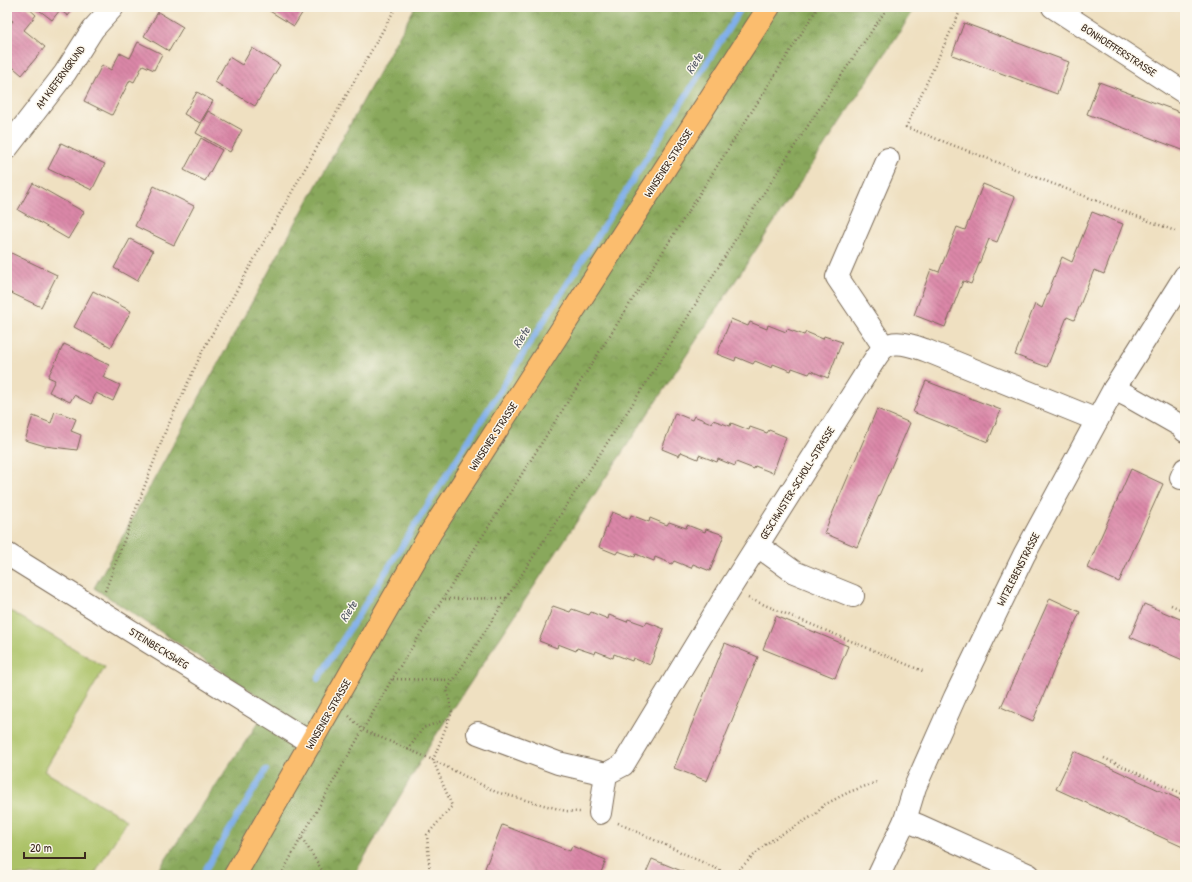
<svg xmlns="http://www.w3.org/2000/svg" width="1192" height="882" font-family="'Patrick Hand',sans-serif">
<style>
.forest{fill:url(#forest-crowns);stroke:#62693d}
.green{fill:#acc267;stroke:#747642}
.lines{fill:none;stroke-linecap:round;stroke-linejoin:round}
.stream{stroke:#80afea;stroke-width:6}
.building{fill:url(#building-back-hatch)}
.minor-casing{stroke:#7a6a57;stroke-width:24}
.major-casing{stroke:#7a6a57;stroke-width:24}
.path{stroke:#7a6a57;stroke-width:2.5;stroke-dasharray:1 3;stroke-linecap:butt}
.minor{stroke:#fff;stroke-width:22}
.major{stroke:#fbbd6e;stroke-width:22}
.labels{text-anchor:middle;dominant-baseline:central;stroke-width:3;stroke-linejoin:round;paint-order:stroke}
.street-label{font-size:11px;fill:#3b2a1e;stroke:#fbf7ec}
.water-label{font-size:12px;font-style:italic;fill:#535965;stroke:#fbf7ec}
</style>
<defs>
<pattern id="forest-crowns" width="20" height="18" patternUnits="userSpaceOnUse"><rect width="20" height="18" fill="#89a85c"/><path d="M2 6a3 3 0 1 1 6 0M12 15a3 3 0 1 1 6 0" fill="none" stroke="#71894b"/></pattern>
<pattern id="building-back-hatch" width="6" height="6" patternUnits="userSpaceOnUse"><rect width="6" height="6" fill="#db87a8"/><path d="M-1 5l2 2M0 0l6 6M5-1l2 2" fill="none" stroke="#b36f88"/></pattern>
</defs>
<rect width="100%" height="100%" fill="#fbf7ec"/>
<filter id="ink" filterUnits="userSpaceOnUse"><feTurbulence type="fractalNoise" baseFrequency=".025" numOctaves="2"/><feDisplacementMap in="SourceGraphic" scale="8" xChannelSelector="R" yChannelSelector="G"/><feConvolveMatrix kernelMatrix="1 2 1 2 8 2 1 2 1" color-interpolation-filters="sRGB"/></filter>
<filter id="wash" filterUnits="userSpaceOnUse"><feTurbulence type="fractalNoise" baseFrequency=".012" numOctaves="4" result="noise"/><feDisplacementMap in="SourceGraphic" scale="16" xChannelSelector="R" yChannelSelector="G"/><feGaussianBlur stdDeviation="0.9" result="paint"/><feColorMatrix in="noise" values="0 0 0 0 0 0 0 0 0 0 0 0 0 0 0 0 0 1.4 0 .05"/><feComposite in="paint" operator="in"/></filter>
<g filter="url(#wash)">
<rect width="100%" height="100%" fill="#efe0c1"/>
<polygon class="forest" points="415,7 916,7 434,738 354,875 155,875 271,704 94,588"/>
<polygon class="green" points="7,609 105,667 44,771 127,820 94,875 7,875"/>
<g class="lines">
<g class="stream">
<polyline points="318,679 742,7"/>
<polyline points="202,875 266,770"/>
</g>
</g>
<g id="blocks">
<g class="building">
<polygon points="10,7 27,7 36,15 24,30 45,47 22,75 7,62 7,28 13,21 7,16 7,11"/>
<polygon points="35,7 75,7 68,16 60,10 52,20"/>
<polygon points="270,7 306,7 294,26 268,10"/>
<polygon points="158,12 183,27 169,51 144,36"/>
<polygon points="964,23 1069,62 1057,94 952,55"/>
<polygon points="138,42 162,54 154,70 143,65 134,82 130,80 112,115 84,101 102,65 111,70 120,53 130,58"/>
<polygon points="252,48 280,65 255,106 215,82 229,57 242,65"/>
<polygon points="1099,82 1185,114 1185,151 1087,114"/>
<polygon points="197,92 213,101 200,123 184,114"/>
<polygon points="208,111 242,130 230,152 196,133"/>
<polygon points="201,138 222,150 205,181 184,170"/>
<polygon points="61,143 105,164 92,190 48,169"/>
<polygon points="33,183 84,212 68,239 18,210"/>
<polygon points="983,184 1015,197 997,242 989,239 971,284 963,281 945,327 914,315 931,269 939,272 957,227 965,230"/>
<polygon points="154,186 194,206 174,245 135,226"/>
<polygon points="1092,212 1123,224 1104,274 1094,270 1074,320 1067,317 1047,367 1015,355 1035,304 1042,308 1062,257 1072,262"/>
<polygon points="130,239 153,251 137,281 114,268"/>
<polygon points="7,251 57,275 41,307 7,291"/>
<polygon points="93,291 131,311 111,347 74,327"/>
<polygon points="731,319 748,326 750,322 767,329 768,325 786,332 787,329 804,335 806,332 823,339 824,336 842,342 828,378 811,371 809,374 792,368 791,371 773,364 772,368 755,361 753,364 736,357 735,361 717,354"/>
<polygon points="64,344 109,365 103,377 120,385 113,401 96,393 91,404 74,395 70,402 49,392 55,380 48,377"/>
<polygon points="926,381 1001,410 988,442 913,412"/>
<polygon points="877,409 910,423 857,547 824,533"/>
<polygon points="55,411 76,419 71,431 81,435 77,450 45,446 25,440 33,416 51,423"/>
<polygon points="675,413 692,420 694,416 711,423 713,420 730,426 731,423 749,430 750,427 767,433 769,430 786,437 773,473 755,466 754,469 736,462 735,466 718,459 717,462 699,455 698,459 681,452 679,456 662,449"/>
<polygon points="1131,469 1163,484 1119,582 1087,568"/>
<polygon points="612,512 630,519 631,515 649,522 650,518 667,525 669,522 686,528 687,525 705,532 706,529 724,535 710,571 693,564 691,568 674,561 672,564 655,557 654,561 636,554 635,557 618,551 616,554 599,547"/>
<polygon points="1050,598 1080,612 1057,662 1033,721 1001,707"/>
<polygon points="1144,604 1185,621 1185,661 1130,637"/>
<polygon points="553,606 570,612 572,609 589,615 591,612 608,619 609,615 627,622 628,619 645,625 647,622 664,629 650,665 633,658 632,661 614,654 613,658 596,651 595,654 577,648 576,651 558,644 557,648 539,641"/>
<polygon points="776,616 848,646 835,678 763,649"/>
<polygon points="725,643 758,657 707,781 674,768"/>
<polygon points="1074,751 1185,802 1185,848 1056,789"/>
<polygon points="502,825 570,851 572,846 606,860 600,875 502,875 485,868"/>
<polygon points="652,859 684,872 683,875 645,875"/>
</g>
</g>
</g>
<g filter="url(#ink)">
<use href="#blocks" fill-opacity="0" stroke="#7a6a57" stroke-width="1"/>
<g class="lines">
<defs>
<g id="minor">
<polyline points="1053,7 1185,93"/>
<polyline points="7,148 65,73 93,29 113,7"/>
<polyline points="884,347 837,277 888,159"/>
<polyline points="1114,389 1130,397 1181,426 1185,431"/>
<polyline points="1181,478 1185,469"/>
<polyline points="758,546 794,572 853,596"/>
<polyline points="7,554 311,743"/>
<polyline points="478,733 558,763 606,774"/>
<path d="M600,813L606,774L623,765L729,590L868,370C872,364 879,351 885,347C896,339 913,346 925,350L1097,420"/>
<polyline points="905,820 920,826 1029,875"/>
<polyline points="879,875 905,820 915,787 955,697 1024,555 1114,389 1185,276"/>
</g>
<polyline id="major" points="235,875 431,532 769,7"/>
</defs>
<use href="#minor" class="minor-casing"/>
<use href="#major" class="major-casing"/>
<g class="path">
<polyline points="962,7 906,127 1175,231"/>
<polyline points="105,591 165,432 203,350 396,7"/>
<polyline points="748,598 925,672"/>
<polyline points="445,599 507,598"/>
<polyline points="1171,605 1185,611"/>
<polyline points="393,679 453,680"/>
<polyline points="349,716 363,730 433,760 496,792 566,811 580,812"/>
<polyline points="408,750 423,728 450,718"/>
<polyline points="1104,758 1185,795"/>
<polyline points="618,823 730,875"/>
<polyline points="302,838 325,875"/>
<polyline points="281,875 301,838 392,679 818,7"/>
<polyline points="430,875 427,835 452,806 433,760 452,712 447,690 668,349 760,199 834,86 888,7"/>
<polyline points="733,875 767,843 816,814 824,805 849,792 877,782"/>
</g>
<use href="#minor" class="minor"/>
<use href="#major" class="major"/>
</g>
</g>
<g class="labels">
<g class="street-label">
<text transform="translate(1119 50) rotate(33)">BONHOEFFERSTRASSE</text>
<text transform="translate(60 77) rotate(-54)">AM KIEFERNGRUND</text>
<text transform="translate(668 163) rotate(-57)">WINSENER STRASSE</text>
<text transform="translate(493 436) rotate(-57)">WINSENER STRASSE</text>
<text transform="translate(797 483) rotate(-58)">GESCHWISTER-SCHOLL-STRASSE</text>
<text transform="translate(1018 569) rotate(-63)">WITZLEBENSTRASSE</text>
<text transform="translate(159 648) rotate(32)">STEINBECKSWEG</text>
<text transform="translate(328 714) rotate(-60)">WINSENER STRASSE</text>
</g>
<g class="water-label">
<text transform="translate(694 63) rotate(-58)">Riete</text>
<text transform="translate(521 337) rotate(-58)">Riete</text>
<text transform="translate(348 611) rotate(-58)">Riete</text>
</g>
</g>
<rect width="1192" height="882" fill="none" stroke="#fbf7ec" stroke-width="24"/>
<path d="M24 852v6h61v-6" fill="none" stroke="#3b2a1e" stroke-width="2"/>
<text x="30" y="852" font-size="12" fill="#3b2a1e" stroke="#fbf7ec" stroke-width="3" paint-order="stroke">20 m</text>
</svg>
